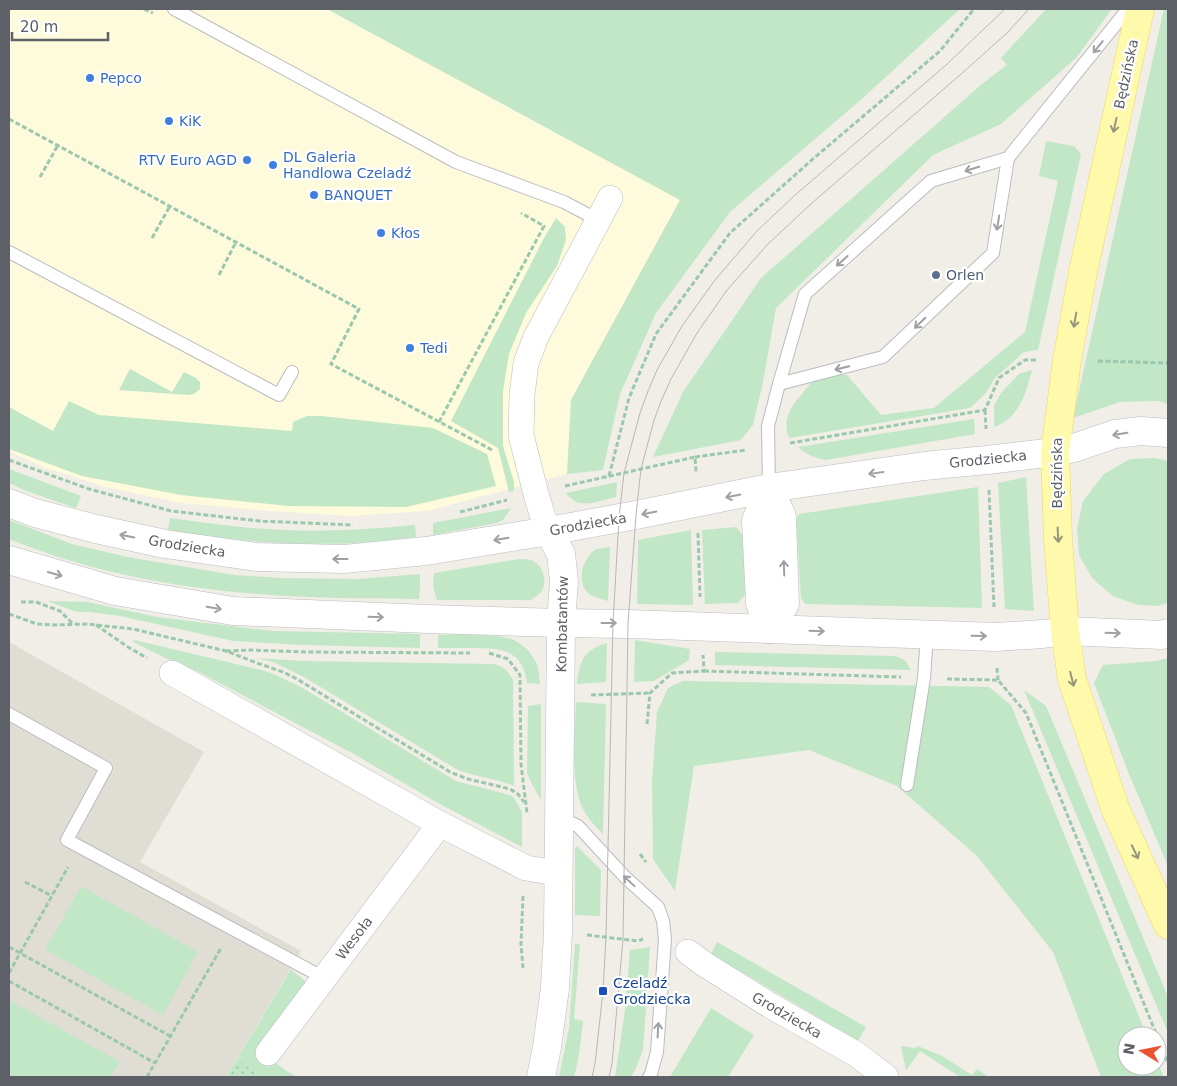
<svg xmlns="http://www.w3.org/2000/svg" width="1177" height="1086" font-family="'DejaVu Sans',sans-serif">
<style>
.commercial{fill:#fefadc}
.education{fill:#e0ded4}
.green{fill:#c2e7c6}
.park{fill:url(#park-dots)}
.lines{fill:none;stroke-linecap:round;stroke-linejoin:round}
.service-casing{stroke:#babcc1;stroke-width:14}
.minor-casing{stroke:#babcc1;stroke-width:26}
.tertiary-casing{stroke:#babcc1;stroke-width:29}
.primary-casing{stroke:#f2d75c;stroke-width:29}
.path{stroke:#9bc8ad;stroke-width:3;stroke-dasharray:5 2.5;stroke-linecap:butt}
.service{stroke:#fff;stroke-width:12}
.minor{stroke:#fff;stroke-width:25}
.tertiary{stroke:#fff;stroke-width:28}
.primary{stroke:#fffaab;stroke-width:28}
.tram{stroke:#b6b7b7;stroke-width:1}
.oneway{stroke:#9ea0a3}
.oneway2{stroke:#96967e}
.shop-dot{fill:#3f7fe0;stroke:#fff;stroke-width:2}
.service-dot{fill:#5c6f8a;stroke:#fff;stroke-width:2}
.transit-dot{fill:#1a4fb4;stroke:#fff;stroke-width:2}
.labels{text-anchor:middle;dominant-baseline:central;stroke-width:4.5;stroke-linejoin:round;paint-order:stroke}
.street-label{font-size:14px;fill:#5d6066;stroke:#fff}
.shop-label{font-size:14px;fill:#366cbe;stroke:#fff;text-anchor:start}
.service-label{font-size:14px;fill:#4e5e75;stroke:#fff;text-anchor:start}
.transit-label{font-size:14px;fill:#164399;stroke:#fff;text-anchor:start}
</style>
<defs>
<pattern id="park-dots" width="8" height="8" patternUnits="userSpaceOnUse" patternTransform="scale(1.25)"><rect width="8" height="8" fill="#c2e7c6"/><path d="M2 2h.1M6 6h.1" fill="none" stroke="#a1bfa5" stroke-width="1.8" stroke-linecap="round"/></pattern>
</defs>
<rect width="100%" height="100%" fill="#f0eee6"/>
<polygon class="commercial" points="9,9 327,9 680,200 571,400 567,474 427,511 350,516 270,511 181,503 105,487 46,468 9,452"/>
<polygon class="education" points="9,642 204,752 140,862 301,951 226,1077 9,1077"/>
<g class="green">
<polygon points="327,9 960,9 864,97 730,212 656,313 620,394 603,470 567,474 571,400 680,200"/>
<polygon points="1046,9 1112,9 1076,58 1001,124 933,155 776,308 763,382 753,425 741,440 653,457 683,392 761,278 982,84 1007,65 1001,58"/>
<polygon points="1164,9 1168,9 1168,404 1159,401 1120,402 1073,418"/>
<path d="M1046,141L1074,146L1081,154L1038,350L1024,352L995,378L985,394L970,408L789,438C782,419 790,407 803,393C806,389 809,384 813,381C822,375 837,375 847,375L881,415L934,408L1025,332L1058,181L1039,176Z"/>
<polygon points="556,218 565,227 566,240 557,266 526,313 509,354 503,391 503,446 514,482 514,491 509,492 498,448 451,421 544,238"/>
<polygon points="130,369 172,392 184,372 196,378 200,382 200,389 194,394 189,395 119,390"/>
<path d="M1032,370C1026,394 1019,418 994,427V406L1001,393L1019,374Z"/>
<polygon points="69,401 99,415 292,431 293,422 307,416 321,416 433,428 487,454 496,486 406,507 289,506 181,495 82,476 9,449 9,407 53,431"/>
<path d="M974,419L975,434L826,460C814,458 807,455 798,447Z"/>
<polygon points="1155,458 1168,461 1168,603 1157,606 1138,605 1113,596 1092,578 1079,555 1077,529 1083,501 1104,474 1130,459"/>
<polygon points="9,469 81,496 76,508 29,492 9,483"/>
<polygon points="1026,477 1034,611 1005,609 998,483"/>
<path d="M617,482L616,497C598,501 579,511 566,493Z"/>
<polygon points="978,487 982,608 805,604 801,598 796,520 799,514"/>
<polygon points="511,508 503,520 497,523 433,535 433,523"/>
<path d="M170,518C208,523 246,529 285,530C328,532 372,529 415,525L416,537C395,539 375,542 355,543C292,546 230,541 168,530Z"/>
<path d="M9,520L72,544L127,557L234,575L280,578L358,579L420,574V587L419,599C383,598 346,599 309,597C207,593 104,578 9,539Z"/>
<polygon points="736,527 743,535 745,595 738,603 705,604 702,530"/>
<polygon points="691,530 693,605 637,604 638,540"/>
<path d="M610,547L608,601C603,599 593,597 589,594C576,583 582,559 595,550C598,548 606,548 610,547Z"/>
<path d="M519,559C523,559 527,559 531,560C543,564 549,583 540,593C538,596 533,598 531,600H437L433,587L434,573Z"/>
<polygon points="47,601 88,602 157,617 273,631 420,634 420,648 304,645 233,641 120,616 90,612 77,612"/>
<path d="M464,634C478,635 494,635 508,638C521,641 535,655 538,668C539,673 539,679 540,684L527,683C523,650 502,648 473,648C462,648 450,648 438,648V635Z"/>
<polygon points="134,640 265,671 276,675 301,687 456,781 499,792 512,796 516,801 522,812 522,847 438,803 352,753 197,671 178,664 133,642"/>
<polygon points="635,640 690,649 689,660 654,681 634,682"/>
<path d="M607,643L606,682L577,684C579,662 583,650 607,643Z"/>
<polygon points="715,652 895,656 905,660 911,670 715,665"/>
<path d="M256,658L303,661L493,664C504,666 508,671 513,680L514,786C495,778 474,777 456,769L304,677L273,662Z"/>
<polygon points="1168,658 1168,866 1129,774 1094,683 1103,665 1156,661"/>
<polygon points="683,681 989,687 1011,705 1147,1036 1127,1036 1127,1066 1157,1066 1157,1061 1164,1077 1101,1077 1053,952 977,856 897,786 809,750 694,766 675,891 653,859 652,781 657,712 668,688"/>
<polygon points="1024,690 1046,706 1168,997 1168,1033"/>
<path d="M576,702L606,704L603,834C595,826 587,818 582,807C570,778 575,734 576,702Z"/>
<polygon points="541,704 541,800 532,784 527,773 528,706"/>
<polygon points="577,846 601,870 600,916 575,915 575,848"/>
<polygon points="81,886 198,952 163,1015 45,950"/>
<polygon points="717,942 866,1027 858,1041 711,954"/>
<path d="M575,944H580L574,1019L583,1021C581,1040 579,1059 574,1077H559L569,1028Z"/>
<polygon points="650,947 643,1050 636,1068 631,1077 615,1077 625,1010 630,950"/>
<polygon points="291,969 306,982 264,1054 288,1072 297,1077 263,1077 237,1059"/>
<polygon points="9,1000 120,1062 111,1077 9,1077"/>
<polygon points="711,1008 754,1035 728,1077 670,1077"/>
<polygon points="901,1046 915,1048 918,1046 942,1056 972,1075 977,1069 989,1077 960,1077 920,1051 906,1070"/>
</g>
<polygon class="park" points="237,1059 263,1077 226,1077"/>
<g class="lines">
<defs>
<g id="service">
<polyline points="174,9 456,162 564,202 598,220"/>
<polyline points="9,252 279,395 292,372"/>
<polyline points="779,384 883,357 993,253 1008,158"/>
<polyline points="769,488 768,426 779,384 805,294 931,181 1008,158 1128,9"/>
<polyline points="9,714 106,768 67,840 324,978"/>
<polyline points="907,785 924,678 927,635"/>
<polyline points="558,817 578,826 625,877 658,907 663,921 665,939 657,1052 651,1074 649,1077"/>
</g>
<g id="minor">
<polyline points="549,531 543,517 536,494 521,435 522,395 526,363 536,337 610,198"/>
<polyline points="172,673 440,824 526,868 558,873"/>
<polyline points="688,952 704,964 771,1006 856,1054 886,1077"/>
<polyline points="268,1053 440,824"/>
</g>
<g id="tertiary">
<polyline points="9,503 35,513 96,529 165,544 256,557 344,559 426,551 549,531 636,515 769,488 924,466 987,460 1055,452 1074,448 1115,434 1141,431 1168,433"/>
<polyline points="9,560 115,591 233,611 428,619 561,623 628,624 996,637 1043,634 1065,631 1162,635 1168,633"/>
<polyline points="768,629 785,604 782,517 769,488"/>
<polyline points="768,629 760,603 756,521 769,488"/>
<polyline points="541,1077 547,1047 555,988 558,932 561,623 564,581 561,554 549,531"/>
</g>
<polyline id="primary" points="1140,9 1083,272 1067,360 1055,452 1058,539 1065,631 1072,679 1115,808 1168,925"/>
</defs>
<use href="#service" class="service-casing"/>
<use href="#minor" class="minor-casing"/>
<use href="#tertiary" class="tertiary-casing"/>
<use href="#primary" class="primary-casing"/>
<g class="path">
<polyline points="144,9 153,13"/>
<polyline points="9,119 359,309 331,364 494,451"/>
<polyline points="40,177 58,145"/>
<polyline points="152,238 170,206"/>
<polyline points="219,275 236,242"/>
<polyline points="1098,361 1168,363"/>
<polyline points="985,410 986,429"/>
<polyline points="439,422 544,226 521,213"/>
<polyline points="790,443 985,410 999,378 1025,360 1037,360"/>
<polyline points="695,457 747,450"/>
<polyline points="9,460 89,489 171,511 259,521 353,525"/>
<polyline points="609,476 629,398 656,334 730,233 814,158 940,51 974,9"/>
<polyline points="565,486 695,457 696,472"/>
<polyline points="989,490 994,607"/>
<polyline points="460,512 507,500"/>
<polyline points="698,533 700,597"/>
<polyline points="21,602 36,602 60,611 73,624"/>
<polyline points="9,614 37,624 52,625 87,624 133,629 226,651 257,663 283,672 297,679 450,772 468,779 510,789 518,794 524,802"/>
<polyline points="96,625 128,647 147,658"/>
<polyline points="226,651 250,650 306,652 470,653"/>
<polyline points="489,653 508,659 520,675 521,764 527,813"/>
<polyline points="997,668 998,680"/>
<polyline points="704,671 901,677"/>
<polyline points="947,679 998,680 1026,713 1168,1063"/>
<polyline points="591,695 650,693"/>
<polyline points="647,724 650,693 672,673 704,671 703,655"/>
<polyline points="640,854 646,862"/>
<polyline points="25,882 52,896"/>
<polyline points="523,896 521,944 523,968"/>
<polyline points="587,935 638,941 643,939"/>
<polyline points="9,947 170,1036"/>
<polyline points="9,973 68,867"/>
<polyline points="9,981 155,1063"/>
<polyline points="147,1077 221,948"/>
</g>
<use href="#service" class="service"/>
<use href="#minor" class="minor"/>
<use href="#tertiary" class="tertiary"/>
<use href="#primary" class="primary"/>
<g class="tram">
<polyline points="592,1077 595,1064 603,991 606,937 613,623 619,518 624,473 640,413 648,391 657,370 682,326 715,280 757,231 794,196 946,65 1005,9"/>
<polyline points="609,1077 612,1064 623,939 628,624 636,515 641,469 654,420 662,399 671,379 697,333 727,290 768,244 812,203 960,75 1007,33 1029,9"/>
</g>
</g>
<defs><path id="oneway-shaft" d="M-6 0H5M1.5-3L5.5 0L1.5 3" fill="none" stroke-width="1.6" stroke-linecap="round" stroke-linejoin="round" transform="scale(1.25)"/></defs>
<g class="oneway">
<use href="#oneway-shaft" transform="translate(1098 47) rotate(129)"/>
<use href="#oneway-shaft" transform="translate(972 169) rotate(163)"/>
<use href="#oneway-shaft" transform="translate(998 223) rotate(99)"/>
<use href="#oneway-shaft" transform="translate(842 261) rotate(138)"/>
<use href="#oneway-shaft" transform="translate(920 323) rotate(136)"/>
<use href="#oneway-shaft" transform="translate(842 368) rotate(166)"/>
<use href="#oneway-shaft" transform="translate(1120 434) rotate(170)"/>
<use href="#oneway-shaft" transform="translate(876 473) rotate(172)"/>
<use href="#oneway-shaft" transform="translate(733 496) rotate(169)"/>
<use href="#oneway-shaft" transform="translate(649 513) rotate(168)"/>
<use href="#oneway-shaft" transform="translate(127 536) rotate(-168)"/>
<use href="#oneway-shaft" transform="translate(501 539) rotate(171)"/>
<use href="#oneway-shaft" transform="translate(340 559) rotate(180)"/>
<use href="#oneway-shaft" transform="translate(784 568) rotate(-92)"/>
<use href="#oneway-shaft" transform="translate(55 574) rotate(16)"/>
<use href="#oneway-shaft" transform="translate(214 608) rotate(10)"/>
<use href="#oneway-shaft" transform="translate(376 617) rotate(2)"/>
<use href="#oneway-shaft" transform="translate(609 623)"/>
<use href="#oneway-shaft" transform="translate(817 631) rotate(2)"/>
<use href="#oneway-shaft" transform="translate(1113 633) rotate(2)"/>
<use href="#oneway-shaft" transform="translate(979 636) rotate(1)"/>
<use href="#oneway-shaft" transform="translate(629 881) rotate(-137)"/>
<use href="#oneway-shaft" transform="translate(658 1030) rotate(-87)"/>
</g>
<g class="oneway2">
<use href="#oneway-shaft" transform="translate(1115 125) rotate(102)"/>
<use href="#oneway-shaft" transform="translate(1075 320) rotate(100)"/>
<use href="#oneway-shaft" transform="translate(1058 535) rotate(87)"/>
<use href="#oneway-shaft" transform="translate(1072 679) rotate(76)"/>
<use href="#oneway-shaft" transform="translate(1135 852) rotate(65)"/>
</g>
<g class="shop-dot">
<circle cx="90" cy="78" r="5"/>
<circle cx="169" cy="121" r="5"/>
<circle cx="247" cy="160" r="5"/>
<circle cx="273" cy="165" r="5"/>
<circle cx="314" cy="195" r="5"/>
<circle cx="381" cy="233" r="5"/>
<circle cx="410" cy="348" r="5"/>
</g>
<circle class="service-dot" cx="936" cy="275" r="5"/>
<rect class="transit-dot" x="598" y="986" width="10" height="10" rx="2.5"/>
<g class="labels">
<g class="street-label">
<text transform="translate(1126 74) rotate(-78)">Będzińska</text>
<text transform="translate(988 459) rotate(-6)">Grodziecka</text>
<text transform="translate(1057 473) rotate(-90)">Będzińska</text>
<text transform="translate(588 524) rotate(-10)">Grodziecka</text>
<text transform="translate(187 546) rotate(9)">Grodziecka</text>
<text transform="translate(562 624) rotate(-89)">Kombatantów</text>
<text transform="translate(354 938) rotate(-53)">Wesoła</text>
<text transform="translate(787 1015) rotate(30)">Grodziecka</text>
</g>
<g class="shop-label">
<text x="100" y="78">Pepco</text>
<text x="179" y="121">KiK</text>
<text x="283" y="157">DL Galeria<tspan x="283" dy="16">Handlowa Czeladź</tspan></text>
<text x="237" y="160" text-anchor="end">RTV Euro AGD</text>
<text x="324" y="195">BANQUET</text>
<text x="391" y="233">Kłos</text>
<text x="420" y="348">Tedi</text>
</g>
<g class="service-label">
<text x="946" y="275">Orlen</text>
</g>
<g class="transit-label">
<text x="613" y="983">Czeladź<tspan x="613" dy="16">Grodziecka</tspan></text>
</g>
</g>
<rect width="1177" height="1086" fill="none" stroke="#5d6066" stroke-width="20"/>
<g transform="translate(1142 1051) rotate(280)"><circle r="24" fill="#ffffff" stroke="#bebfc2"/>
<path d="M0-4L9 19L0 12L-9 19Z" fill="#eb5231"/>
<text y="-8" font-size="14" font-weight="bold" text-anchor="middle" fill="#5d6066">N</text>
</g>
<path d="M12 32v8h96v-8" fill="none" stroke="#5d6066" stroke-width="2.5"/>
<text x="20" y="32" font-size="15" fill="#5d6066" stroke="#ffffff" stroke-width="4" paint-order="stroke">20 m</text>
</svg>
